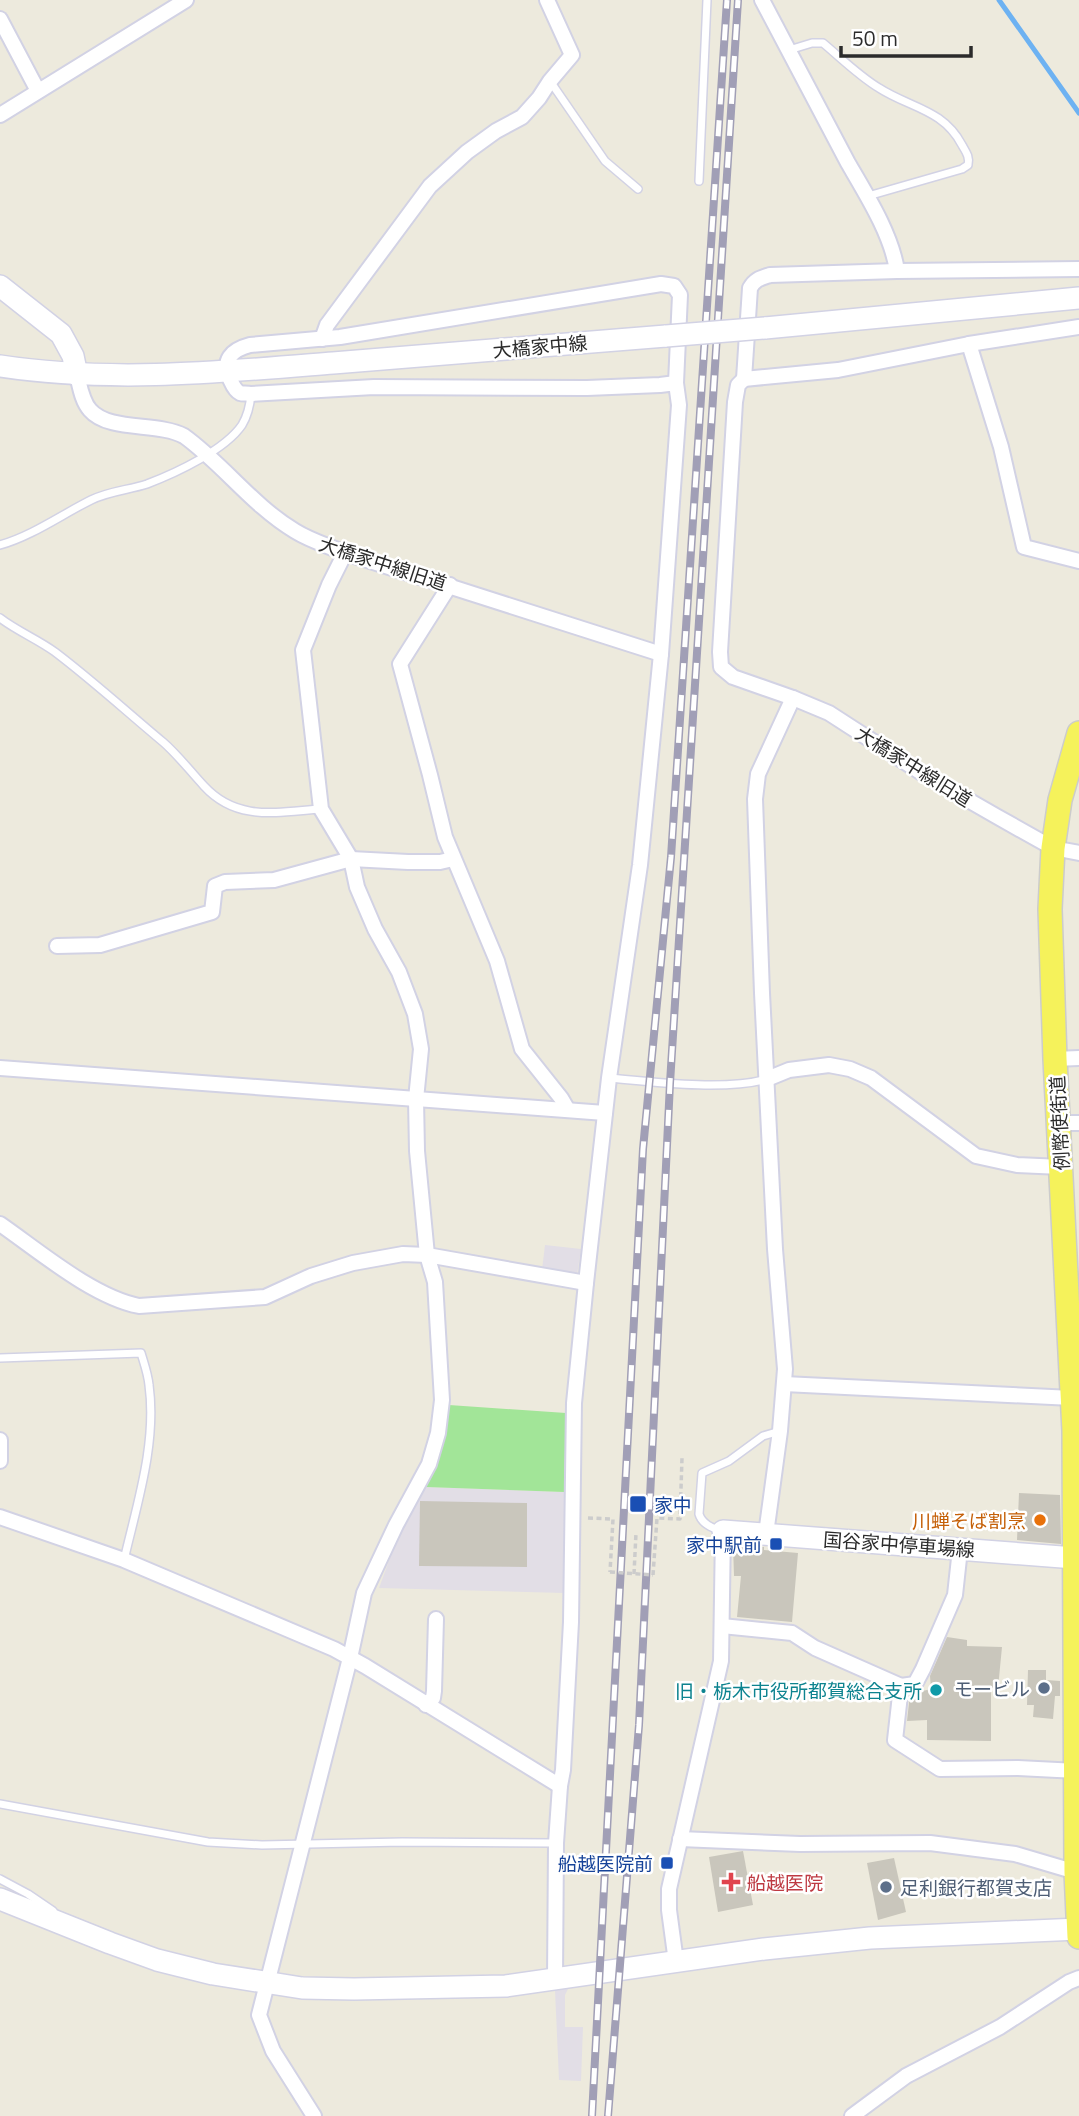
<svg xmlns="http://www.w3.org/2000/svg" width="1079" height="2116" font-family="'Titillium Web','Noto Sans JP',sans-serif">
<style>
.industrial{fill:#e2dee6}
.green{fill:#a2e598}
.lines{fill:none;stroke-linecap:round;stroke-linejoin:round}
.stream{stroke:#6db2f2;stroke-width:5}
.building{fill:#c9c6bc}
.lane-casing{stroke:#d2d2e4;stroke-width:10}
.street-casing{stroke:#d2d2e4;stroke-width:18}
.secondary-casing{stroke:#d2d2e4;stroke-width:24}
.primary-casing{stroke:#ccc;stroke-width:26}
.path{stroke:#ccc;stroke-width:3.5;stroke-dasharray:5 3.5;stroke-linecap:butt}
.lane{stroke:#fff;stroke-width:7}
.street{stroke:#fff;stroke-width:14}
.secondary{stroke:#fff;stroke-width:21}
.primary{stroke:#f5f25b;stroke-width:23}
.rail-casing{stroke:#a19fb6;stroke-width:8}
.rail{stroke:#fff;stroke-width:5;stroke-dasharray:16;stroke-linecap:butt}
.secondary-bridge-casing{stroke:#d2d2e4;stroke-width:24;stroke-linecap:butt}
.path-bridge{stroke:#ccc;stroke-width:3.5;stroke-dasharray:5 3.5;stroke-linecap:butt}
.secondary-bridge{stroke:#fff;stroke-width:21}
.transit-dot{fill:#1a4fb4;stroke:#fff;stroke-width:2.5}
.food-dot{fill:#e8710a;stroke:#fff;stroke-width:2.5}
.service-dot{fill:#5c6f8a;stroke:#fff;stroke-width:2.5}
.culture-dot{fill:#0f9aa8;stroke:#fff;stroke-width:2.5}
.health-dot{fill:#e0444e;stroke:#fff;stroke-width:2.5}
.labels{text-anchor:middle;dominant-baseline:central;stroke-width:5;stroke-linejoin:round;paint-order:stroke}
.street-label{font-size:19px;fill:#2b2b2b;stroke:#fff}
.transit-label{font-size:19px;fill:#164399;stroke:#fff;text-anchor:end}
.food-label{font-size:19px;fill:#c56008;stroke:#fff;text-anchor:end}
.service-label{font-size:19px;fill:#4e5e75;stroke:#fff;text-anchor:end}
.culture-label{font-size:19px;fill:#0d838f;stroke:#fff;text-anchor:end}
.health-label{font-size:19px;fill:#be3a42;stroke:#fff;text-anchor:start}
</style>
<rect width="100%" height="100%" fill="#edeadd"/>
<g class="industrial">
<polygon points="545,1245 581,1249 577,1275 542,1270"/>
<polygon points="425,1487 564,1492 564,1593 379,1588 397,1539 416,1501"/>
<polygon points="569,1987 565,1995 565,2027 583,2027 581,2081 559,2080 555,1990"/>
</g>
<path class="green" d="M449,1405L566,1413L564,1492L426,1487C442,1461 444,1434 449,1405Z"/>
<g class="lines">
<polyline class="stream" points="999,0 1079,113"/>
</g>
<g class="building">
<polygon points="1019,1493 1060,1495 1061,1544 1017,1540"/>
<polygon points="420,1501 527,1503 527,1567 419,1566"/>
<polygon points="733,1545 764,1547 764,1550 798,1553 792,1622 737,1617 741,1576 734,1576"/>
<polygon points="947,1637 967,1640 967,1646 1002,1647 998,1688 991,1688 991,1741 927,1740 927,1720 907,1721 910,1694 931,1689 930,1676"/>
<polygon points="1028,1670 1046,1670 1046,1680 1060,1681 1060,1696 1055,1696 1053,1719 1033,1717 1034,1705 1027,1705"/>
<polygon points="743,1851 753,1905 718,1912 709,1857"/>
<polygon points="894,1858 906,1912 878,1920 867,1863"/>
</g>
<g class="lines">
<defs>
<g id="lane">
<path d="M789,50L812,43H823C841,58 859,76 879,88C910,108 943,109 962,145C966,152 970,157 968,165L962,169L868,196"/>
<polyline points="550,81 605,161 638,189"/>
<polyline points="699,181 707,0"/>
<path d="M0,545C32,536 61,515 91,500C109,491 129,490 147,484C176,473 225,450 242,425C248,415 250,406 251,394"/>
<path d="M0,618C17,631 37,639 55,652C92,680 127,712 163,742C178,755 190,771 204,786C237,822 277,812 321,809"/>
<path d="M609,1078C653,1082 725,1091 767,1079"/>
<path d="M0,1358L141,1353C144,1363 148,1374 149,1385C157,1443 137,1504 124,1560"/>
<path d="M722,1531C712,1528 702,1524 699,1514L702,1473L729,1461L763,1436L780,1431"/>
<polyline points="0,1804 208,1842 262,1845 402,1842 556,1843"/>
<polyline points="0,1879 28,1894 53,1911"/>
</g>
<g id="street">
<path d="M762,0C790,54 819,108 848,163C866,194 892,235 897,271"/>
<polyline points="0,19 38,91"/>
<polyline points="0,115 186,0"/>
<path d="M1079,269L897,271L770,275C761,278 755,279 750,288L744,379L838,370L969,344L1079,327"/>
<polyline points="322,339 327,325 430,186 467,152 496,131 522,117 539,98 550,81 572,55 547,0"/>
<polyline points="969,344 1001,447 1024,547 1079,561"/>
<path d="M77,375C80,387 82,401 90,410C109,432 158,422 184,436C223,464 253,506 295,531C311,541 329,546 345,553L661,654"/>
<polyline points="744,379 738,385 735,402 720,652 721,667 733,677 793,698 829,713 928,777 996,816 1053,848 1079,853"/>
<polyline points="450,585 400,664 430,775 445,837 497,961 522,1049 561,1098 568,1110"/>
<polyline points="57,946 100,945 212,912 215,886 225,882 274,880 351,859 408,862 440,862 453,859"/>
<polyline points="1055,1059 1079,1058"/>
<polyline points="0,1068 605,1113"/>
<polyline points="767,1079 789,1070 829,1065 850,1069 871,1078 976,1156 1017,1165 1061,1167"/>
<polyline points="1059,1123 1079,1123"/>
<path d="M0,1224C39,1251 93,1297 139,1306L265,1297L311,1276L353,1263L403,1254L427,1255L586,1283"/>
<polyline points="784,1384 1072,1398"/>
<polyline points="0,1440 0,1461"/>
<polyline points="0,1517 124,1560 334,1649 365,1666 560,1786"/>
<polyline points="766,1534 780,1431 785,1369 775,1249 762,993 755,799 758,774 793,698"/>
<polyline points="960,1549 955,1595 923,1669 915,1684 901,1686 895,1740 940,1769 1018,1768 1077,1771"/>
<polyline points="722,1626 792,1633 815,1648 901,1686"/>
<polyline points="426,1705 433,1698 434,1691 436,1619"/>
<polyline points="680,1839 800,1844 930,1843 1015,1854 1076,1872"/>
<polyline points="676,1962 669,1910 669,1889 721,1661 723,1531"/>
<path d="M555,1979L556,1843L560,1786L563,1770L571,1622L574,1403L586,1283L609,1078L640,865L661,654L679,405L676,383L680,295L674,286L661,284L340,337L250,345C231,350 222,360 230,379C232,383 234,390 240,393C243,394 247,393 251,394L374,387L587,388L660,385L676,383"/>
<polyline points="314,2116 273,2051 259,2015 350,1658 364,1593 396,1525 429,1464 438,1433 442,1400 435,1282 427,1255 417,1151 416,1099 421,1049 415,1014 399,972 375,929 357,887 351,859 321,809 303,650 329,585 345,553"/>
<polyline points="852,2116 906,2076 1000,2027 1069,1982 1079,1978"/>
</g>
<g id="secondary">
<polyline points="0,286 61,334 73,356 77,375"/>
<polyline points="765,328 1079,298"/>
<path d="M0,366C111,383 222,372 333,363C444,354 555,345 666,336"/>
<polyline points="723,1531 1075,1558"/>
<polyline points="0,1899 110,1943 157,1960 213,1974 302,1988 354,1989 506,1986 764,1949 870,1938 1079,1929"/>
</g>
<polyline id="primary" points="1079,733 1060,800 1053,848 1050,909 1055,1059 1074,1431 1076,1872 1079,1937"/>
</defs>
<use href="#lane" class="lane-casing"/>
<use href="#street" class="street-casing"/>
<use href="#secondary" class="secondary-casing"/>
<use href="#primary" class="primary-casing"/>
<g class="path">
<polyline points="588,1518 613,1519 610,1572"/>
<polyline points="634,1574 636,1533"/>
<polyline points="653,1575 657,1518 680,1519 682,1458"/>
</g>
<use href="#lane" class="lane"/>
<use href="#street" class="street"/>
<use href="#secondary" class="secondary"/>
<use href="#primary" class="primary"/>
<defs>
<g id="rail">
<polyline points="592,2116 643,1149 671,857 727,0"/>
<polyline points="608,2116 639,1725 670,1083 738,0"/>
</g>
</defs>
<use href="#rail" class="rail-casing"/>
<use href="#rail" class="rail"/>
<defs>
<polyline id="secondary-bridge" points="666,336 765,328"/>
</defs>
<use href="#secondary-bridge" class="secondary-bridge-casing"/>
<polyline class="path-bridge" points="610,1572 653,1575"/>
<use href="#secondary-bridge" class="secondary-bridge"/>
</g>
<g class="transit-dot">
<rect x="629" y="1495" width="18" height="18" rx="3.5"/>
<rect x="769" y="1537" width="14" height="14" rx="3.5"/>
<rect x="660" y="1856" width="14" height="14" rx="3.5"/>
</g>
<circle class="food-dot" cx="1040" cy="1520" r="7"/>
<g class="service-dot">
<circle cx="1044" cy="1688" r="7"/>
<circle cx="886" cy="1887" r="7"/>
</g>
<circle class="culture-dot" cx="936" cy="1690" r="7"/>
<path class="health-dot" d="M727.5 1871.5h7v7h7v7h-7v7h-7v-7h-7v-7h7z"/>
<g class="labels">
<g class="street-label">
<text transform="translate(540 346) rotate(-5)">大橋家中線</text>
<text transform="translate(383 563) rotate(18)">大橋家中線旧道</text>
<text transform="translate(914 766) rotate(32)">大橋家中線旧道</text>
<text transform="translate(1059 1123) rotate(-93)">例幣使街道</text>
<text transform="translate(899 1544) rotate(4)">国谷家中停車場線</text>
</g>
<g class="transit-label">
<text x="654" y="1504" text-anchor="start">家中</text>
<text x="762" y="1544">家中駅前</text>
<text x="653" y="1863">船越医院前</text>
</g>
<g class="food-label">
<text x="1026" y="1520">川蝉そば割烹</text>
</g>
<g class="service-label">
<text x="1030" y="1688">モービル</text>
<text x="900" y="1887" text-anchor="start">足利銀行都賀支店</text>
</g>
<g class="culture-label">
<text x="922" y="1690">旧・栃木市役所都賀総合支所</text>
</g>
<g class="health-label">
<text x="747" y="1882">船越医院</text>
</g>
</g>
<path d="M841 46v10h130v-10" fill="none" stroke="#2b2b2b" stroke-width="3.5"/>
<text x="852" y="46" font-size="21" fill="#2b2b2b" stroke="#ffffff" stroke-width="5" paint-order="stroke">50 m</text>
</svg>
